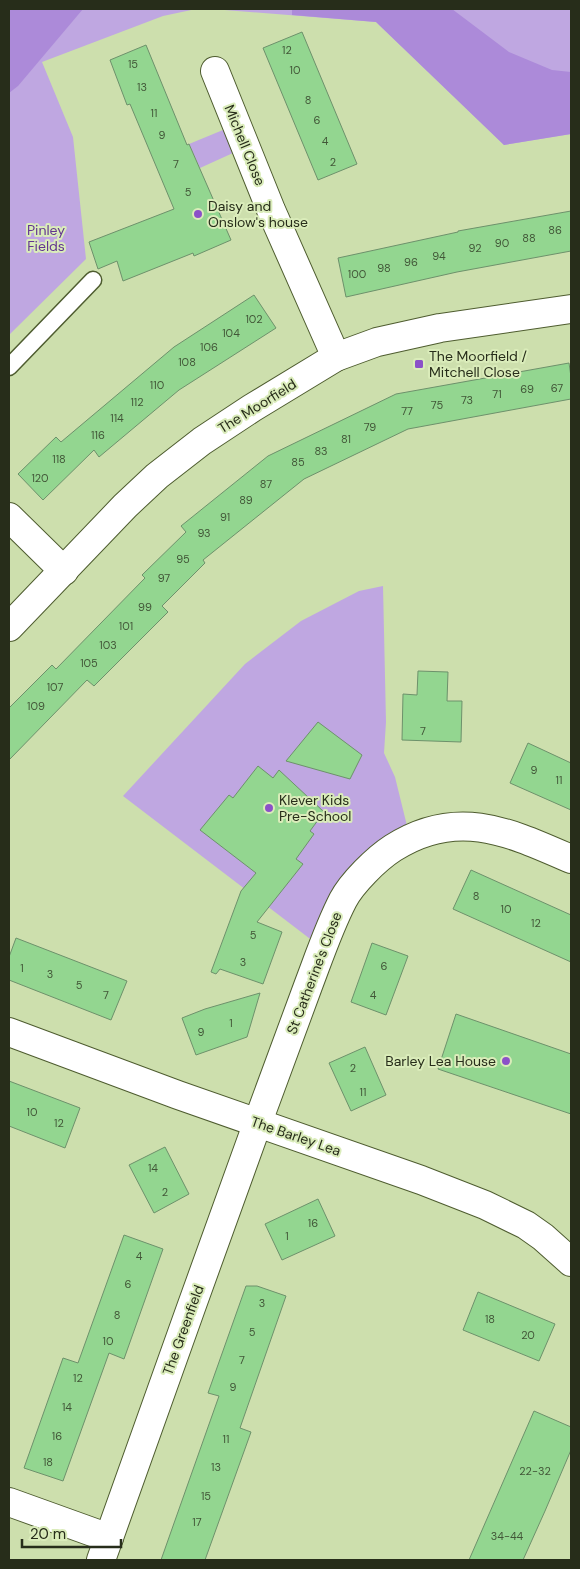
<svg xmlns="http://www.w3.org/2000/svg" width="580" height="1569" font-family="'DM Sans',sans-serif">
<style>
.green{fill:#bfa7e1}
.forest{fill:#ac8ad9}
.building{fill:#93d690;stroke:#6d916b}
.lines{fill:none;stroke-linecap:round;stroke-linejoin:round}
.lane-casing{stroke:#4e5c2f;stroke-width:19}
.street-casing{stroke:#4e5c2f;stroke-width:30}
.secondary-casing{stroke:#4e5c2f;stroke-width:30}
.lane{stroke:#fff;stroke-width:16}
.street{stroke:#fff;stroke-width:28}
.secondary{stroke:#fff;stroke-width:28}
.poi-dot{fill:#8b51c8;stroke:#daecba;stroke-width:2}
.labels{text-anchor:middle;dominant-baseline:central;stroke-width:4;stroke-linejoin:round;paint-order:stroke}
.number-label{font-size:11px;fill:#425738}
.street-label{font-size:14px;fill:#272d1a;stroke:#daecba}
.poi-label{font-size:14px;fill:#272d1a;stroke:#daecba;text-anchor:start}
.park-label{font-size:14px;fill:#623490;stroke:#daecba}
</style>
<rect width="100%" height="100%" fill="#cddfad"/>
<g class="green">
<polygon points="9,9 196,9 163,16 42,62 73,137 86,259 9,335"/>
<polygon points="212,9 571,9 571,134 504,145 376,22"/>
<polygon points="223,130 233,153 200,168 189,144"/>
<polygon points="383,586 386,722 384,753 395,777 410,838 391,849 322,948 123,796 245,664 301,621 359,591"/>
</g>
<g class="forest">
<polygon points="9,9 83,9 18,86 9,93"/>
<polygon points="292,9 452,9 509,52 552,70 571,72 571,134 504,145 376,22 292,15"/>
</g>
<g class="building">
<polygon points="302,32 357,164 318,180 263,48"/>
<polygon points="146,45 187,145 189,144 231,240 194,256 193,253 123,281 117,261 98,269 89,242 174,209 130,104 127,105 110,60"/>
<polygon points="571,211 571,251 457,272 346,297 338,258 458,232 458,231"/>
<polygon points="254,295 276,328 179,390 99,457 94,450 43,500 18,474 56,437 61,442 174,347"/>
<polygon points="569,363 571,377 571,399 408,429 304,479 203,560 205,563 162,606 168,612 94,686 87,680 9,760 9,708 52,665 56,669 145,578 142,575 186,532 181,526 268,456 396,394"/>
<polygon points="418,671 448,672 447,701 462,701 461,742 402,740 403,694 417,695"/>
<polygon points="318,722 362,755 350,779 286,761"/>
<polygon points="528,743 571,763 571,810 510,783"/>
<polygon points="258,766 273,778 279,770 324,812 310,831 314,834 296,859 303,864 257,922 282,932 263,984 220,969 216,974 211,972 241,891 256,873 200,830 229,795 233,798"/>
<polygon points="471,870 571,915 571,962 453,909"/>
<polygon points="16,938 127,981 111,1020 9,980 9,957"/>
<polygon points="372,943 408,956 386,1015 351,1002"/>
<polygon points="260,993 247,1037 196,1055 182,1018 205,1009"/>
<polygon points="456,1014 571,1054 571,1114 438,1069"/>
<polygon points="365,1047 386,1095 351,1111 329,1063"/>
<polygon points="9,1081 80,1108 65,1148 9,1126"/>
<polygon points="165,1147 189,1194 154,1213 129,1165"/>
<polygon points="318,1199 335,1236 282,1260 265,1224"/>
<polygon points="124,1235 163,1249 124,1359 109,1353 63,1481 24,1468 63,1358 78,1363"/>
<polygon points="246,1286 257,1286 286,1296 240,1428 251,1432 205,1560 161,1560 219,1396 208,1393"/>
<polygon points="478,1292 555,1324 539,1361 463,1330"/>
<polygon points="534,1411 571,1427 571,1450 545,1511 523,1560 469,1560"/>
</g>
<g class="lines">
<defs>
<polyline id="lane" points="9,367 93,280"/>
<g id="street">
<polyline points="215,71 271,210 336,357"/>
<polyline points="9,517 64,571"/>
<polyline points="9,1502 109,1538"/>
<path d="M101,1560C155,1410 208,1258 263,1108C278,1068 293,1027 308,986C319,957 329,927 343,900C352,883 376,859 393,848C457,807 509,832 571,859"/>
</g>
<g id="secondary">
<polyline points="9,627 125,506 157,476 202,441 252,408 336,357 377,342 440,328 571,309"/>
<polyline points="9,1032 178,1095 421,1180 485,1205 526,1225 543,1237 571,1262"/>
</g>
</defs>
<use href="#lane" class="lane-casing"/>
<use href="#street" class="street-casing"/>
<use href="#secondary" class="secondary-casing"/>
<use href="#lane" class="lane"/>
<use href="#street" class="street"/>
<use href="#secondary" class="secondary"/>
</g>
<g class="poi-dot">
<circle cx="198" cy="214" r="5"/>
<rect x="414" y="359" width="10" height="10" rx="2.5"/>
<circle cx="269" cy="808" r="5"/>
<circle cx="506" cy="1061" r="5"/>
</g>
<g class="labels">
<g class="number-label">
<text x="287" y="50">12</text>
<text x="133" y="64">15</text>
<text x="295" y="70">10</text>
<text x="142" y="87">13</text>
<text x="308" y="100">8</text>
<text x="154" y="113">11</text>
<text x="317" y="120">6</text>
<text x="162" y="135">9</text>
<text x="325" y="141">4</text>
<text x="333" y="162">2</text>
<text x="176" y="164">7</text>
<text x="188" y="192">5</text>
<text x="555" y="230">86</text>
<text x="529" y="238">88</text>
<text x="502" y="243">90</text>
<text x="475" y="248">92</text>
<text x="439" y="256">94</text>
<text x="411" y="262">96</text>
<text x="384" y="268">98</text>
<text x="357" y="274">100</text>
<text x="254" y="319">102</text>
<text x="231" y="333">104</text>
<text x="209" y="347">106</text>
<text x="187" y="362">108</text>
<text x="157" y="385">110</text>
<text x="557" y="388">67</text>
<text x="527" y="389">69</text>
<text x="497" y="394">71</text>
<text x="467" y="400">73</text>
<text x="137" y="402">112</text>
<text x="437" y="405">75</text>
<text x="407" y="411">77</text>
<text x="117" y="418">114</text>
<text x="370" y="427">79</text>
<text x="98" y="435">116</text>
<text x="346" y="439">81</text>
<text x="321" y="451">83</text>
<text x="59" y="459">118</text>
<text x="298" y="462">85</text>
<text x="40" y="478">120</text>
<text x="266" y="484">87</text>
<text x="246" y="500">89</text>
<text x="225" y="517">91</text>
<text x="204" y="533">93</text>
<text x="183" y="559">95</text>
<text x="164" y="578">97</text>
<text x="145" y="607">99</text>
<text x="126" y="626">101</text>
<text x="108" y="645">103</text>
<text x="89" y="663">105</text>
<text x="55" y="687">107</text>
<text x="36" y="706">109</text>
<text x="423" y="731">7</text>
<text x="534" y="770">9</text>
<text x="559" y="780">11</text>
<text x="476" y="896">8</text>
<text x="506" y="909">10</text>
<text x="536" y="923">12</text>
<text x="253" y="935">5</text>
<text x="243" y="962">3</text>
<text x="384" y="966">6</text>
<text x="22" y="968">1</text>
<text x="50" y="974">3</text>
<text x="79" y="985">5</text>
<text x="106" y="995">7</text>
<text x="373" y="995">4</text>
<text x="231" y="1023">1</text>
<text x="201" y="1032">9</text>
<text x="353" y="1068">2</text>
<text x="363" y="1092">11</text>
<text x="32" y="1112">10</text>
<text x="59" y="1123">12</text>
<text x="153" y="1168">14</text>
<text x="165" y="1192">2</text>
<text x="313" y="1223">16</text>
<text x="287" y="1236">1</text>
<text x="139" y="1256">4</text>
<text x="128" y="1284">6</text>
<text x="262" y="1303">3</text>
<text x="117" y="1315">8</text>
<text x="490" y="1319">18</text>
<text x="252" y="1332">5</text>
<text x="528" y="1335">20</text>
<text x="108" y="1341">10</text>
<text x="242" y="1360">7</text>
<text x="78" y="1378">12</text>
<text x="233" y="1387">9</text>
<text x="67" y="1407">14</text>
<text x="57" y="1436">16</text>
<text x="226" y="1439">11</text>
<text x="48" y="1462">18</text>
<text x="216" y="1467">13</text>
<text x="535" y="1471">22-32</text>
<text x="206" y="1496">15</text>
<text x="197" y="1522">17</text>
<text x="507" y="1536">34-44</text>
</g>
<g class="street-label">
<text transform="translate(245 145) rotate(68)">Michell Close</text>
<text transform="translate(257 406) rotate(-32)">The Moorfield</text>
<text transform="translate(314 973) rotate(-69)">St Catherine's Close</text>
<text transform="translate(296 1136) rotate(19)">The Barley Lea</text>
<text transform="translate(183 1330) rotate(-70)">The Greenfield</text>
</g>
<g class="poi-label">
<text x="208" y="206">Daisy and<tspan x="208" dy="16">Onslow's house</tspan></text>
<text x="429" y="356">The Moorfield /<tspan x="429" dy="16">Mitchell Close</tspan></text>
<text x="279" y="800">Klever Kids<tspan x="279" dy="16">Pre-School</tspan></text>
<text x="496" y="1061" text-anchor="end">Barley Lea House</text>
</g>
<g class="park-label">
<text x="46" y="230">Pinley<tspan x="46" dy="16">Fields</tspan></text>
</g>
</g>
<rect width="580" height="1569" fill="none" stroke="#272d1a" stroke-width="20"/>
<path d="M22 1539v8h99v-8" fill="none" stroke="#272d1a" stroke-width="2.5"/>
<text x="30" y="1539" font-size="15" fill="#272d1a" stroke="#daecba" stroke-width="4" paint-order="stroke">20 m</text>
</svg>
